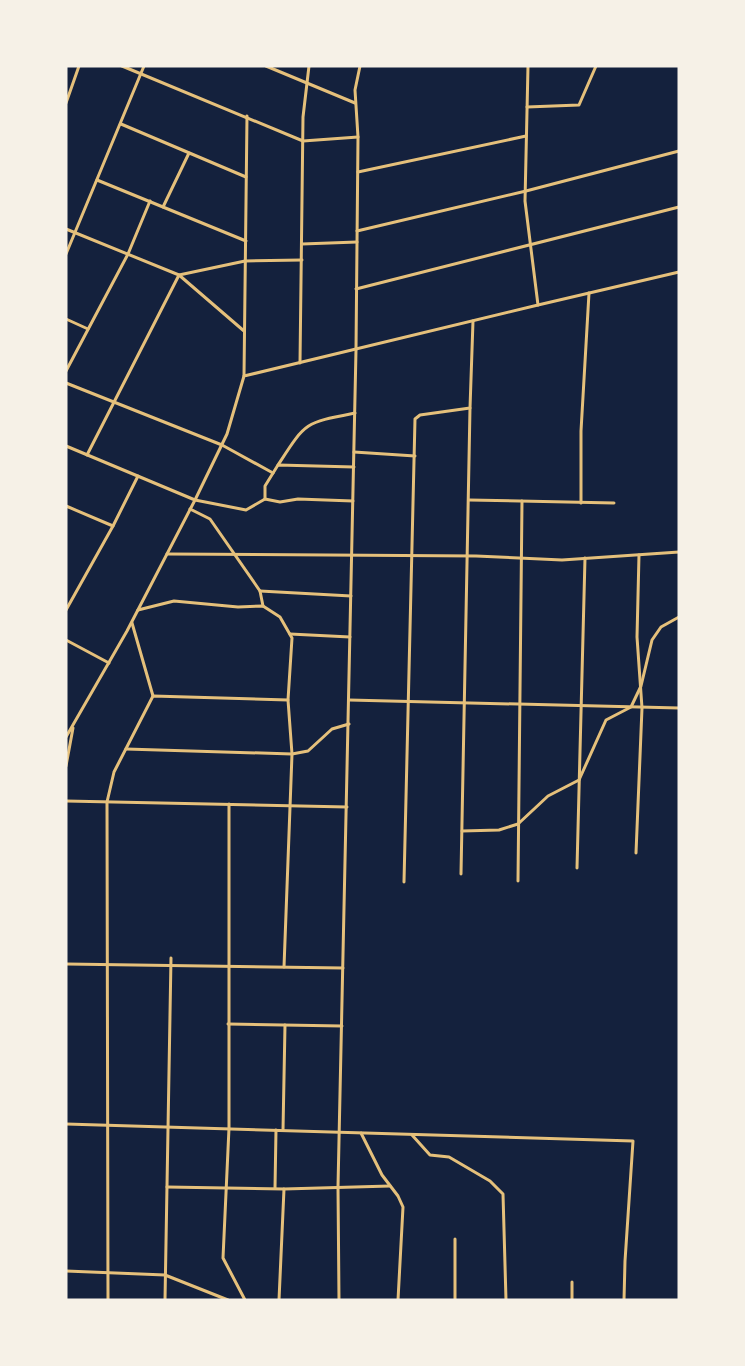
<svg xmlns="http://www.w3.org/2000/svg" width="745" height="1366" font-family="Ubuntu,sans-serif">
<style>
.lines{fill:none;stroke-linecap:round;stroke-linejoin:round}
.minor{stroke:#e5c07b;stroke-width:3}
</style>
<rect width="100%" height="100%" fill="#14213d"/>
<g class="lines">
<g class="minor">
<polyline points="122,66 303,141 358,137"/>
<polyline points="266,66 355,103"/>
<polyline points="66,103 79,66"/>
<polyline points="527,107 579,105 596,66"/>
<polyline points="121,124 246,177"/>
<polyline points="358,172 526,136"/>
<polyline points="97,180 246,241"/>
<polyline points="163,207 189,153"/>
<polyline points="66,229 179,275 244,331"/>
<polyline points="357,231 526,191 679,151"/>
<polyline points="302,244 357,242"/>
<polyline points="66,254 144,66"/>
<polyline points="356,289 679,207"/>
<polyline points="538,305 679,272"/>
<polyline points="66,319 88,329"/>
<polyline points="300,363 303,117 309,66"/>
<polyline points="66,371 128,254 150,201"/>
<polyline points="244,376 247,116"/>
<polyline points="66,383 222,445 273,473"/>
<polyline points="66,446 195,500 246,510 265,499 280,502 298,499 353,501"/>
<polyline points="354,452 415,456"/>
<polyline points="87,455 179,275 245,261 302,260"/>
<path d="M278,465C306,422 304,423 355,413"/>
<polyline points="265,499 265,486 278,465 354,467"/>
<polyline points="469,500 614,503"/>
<polyline points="581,503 581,431 589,293"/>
<polyline points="66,506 113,526"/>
<polyline points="190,509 210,519 260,591 263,606"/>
<polyline points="167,554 476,556 562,560 679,552"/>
<polyline points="260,591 351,596"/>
<polyline points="66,610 113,526 138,476"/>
<polyline points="138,610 174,601 238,607 263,606 280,617 292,638 288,700 292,754 284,967"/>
<polyline points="132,623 153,696"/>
<polyline points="290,634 350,637"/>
<polyline points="66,640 109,663"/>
<polyline points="349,700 679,708"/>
<polyline points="66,737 127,631 195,500 227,434 244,376 538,305 525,201 528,66"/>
<polyline points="126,749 292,754 308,751 332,729 349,724"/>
<polyline points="66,766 73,728"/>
<polyline points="66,801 347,807"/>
<polyline points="229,804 229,1128 223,1258 245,1300"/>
<polyline points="462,831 499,830 518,824 548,796 579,780 606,720 631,707 641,686 652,640 661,627 679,617"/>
<polyline points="636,853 642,708 637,637 639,555"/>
<polyline points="577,868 585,558"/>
<polyline points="461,874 470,408"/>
<polyline points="518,881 522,501"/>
<polyline points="404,882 415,419 420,415 470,408 473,321"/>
<polyline points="66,964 343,968"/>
<polyline points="228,1024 342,1026"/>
<polyline points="66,1124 633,1141 625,1261 624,1300"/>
<polyline points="283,1130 285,1025"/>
<polyline points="361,1133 382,1175 398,1196 403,1207 398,1300"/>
<polyline points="412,1135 430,1155 449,1157 490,1181 503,1194 506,1300"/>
<polyline points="167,1187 284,1189 390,1186"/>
<polyline points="275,1188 276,1130"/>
<polyline points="66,1271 165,1275 228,1300"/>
<polyline points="108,1300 107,802 114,772 153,696 288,700"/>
<polyline points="165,1300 171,958"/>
<polyline points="279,1300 284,1189"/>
<polyline points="339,1300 338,1187 356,350 358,137 355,90 360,66"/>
<polyline points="455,1300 455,1239"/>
<polyline points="572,1300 572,1282"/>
</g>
</g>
<rect width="745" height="1366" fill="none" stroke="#f6f1e7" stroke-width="135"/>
</svg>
